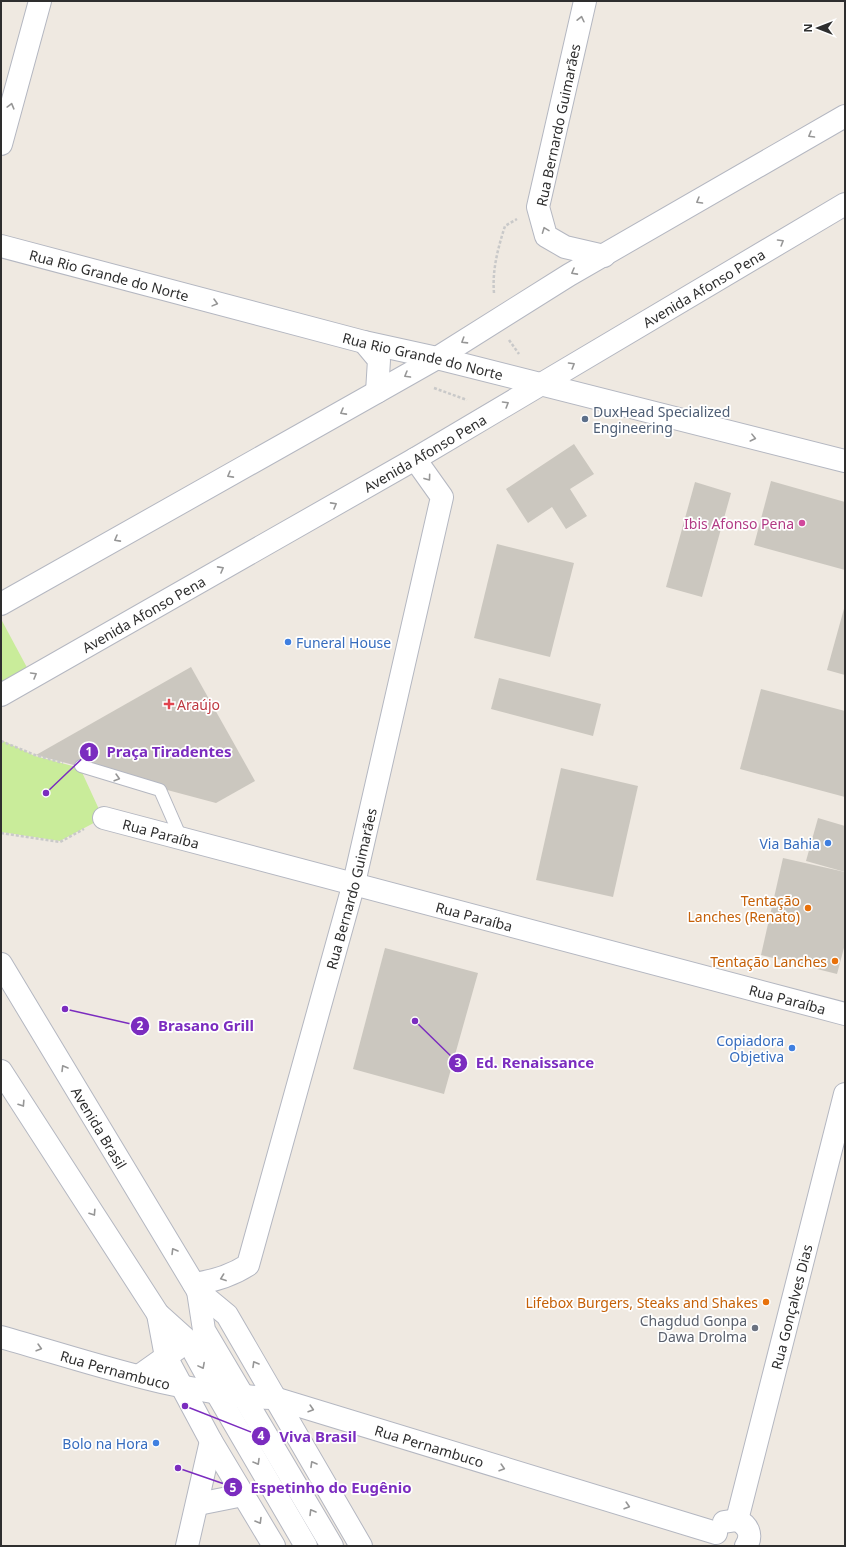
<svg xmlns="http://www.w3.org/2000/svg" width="846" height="1547" font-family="'Noto Sans',sans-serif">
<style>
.pitch{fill:#c9ec9a}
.building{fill:#cbc7bf}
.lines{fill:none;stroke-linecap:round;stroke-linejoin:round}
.lane-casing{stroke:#b4b7c1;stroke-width:14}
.street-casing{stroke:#b4b7c1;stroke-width:24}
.secondary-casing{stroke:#b4b7c1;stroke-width:24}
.path{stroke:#c9c9c9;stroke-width:2.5;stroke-dasharray:3 2;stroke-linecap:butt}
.lane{stroke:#fff;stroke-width:12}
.street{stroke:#fff;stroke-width:22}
.secondary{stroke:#fff;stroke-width:22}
.oneway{stroke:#969696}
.service-dot{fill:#5c6f8a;stroke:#fff;stroke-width:1.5}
.hotel-dot{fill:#d1479c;stroke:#fff;stroke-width:1.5}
.shop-dot{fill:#3f7fe0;stroke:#fff;stroke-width:1.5}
.health-dot{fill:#e0444e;stroke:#fff;stroke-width:1.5}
.food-dot{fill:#e8710a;stroke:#fff;stroke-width:1.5}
.worship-dot{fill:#6b7280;stroke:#fff;stroke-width:1.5}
.labels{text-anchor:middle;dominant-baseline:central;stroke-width:3.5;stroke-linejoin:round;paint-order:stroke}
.street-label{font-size:14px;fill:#2e2e2e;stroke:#fff}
.service-label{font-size:14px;fill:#4e5e75;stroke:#fff;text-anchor:start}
.hotel-label{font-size:14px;fill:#b23c85;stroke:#fff;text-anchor:end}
.shop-label{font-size:14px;fill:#366cbe;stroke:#fff;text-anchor:end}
.health-label{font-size:14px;fill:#be3a42;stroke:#fff;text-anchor:start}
.food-label{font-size:14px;fill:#c56008;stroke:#fff;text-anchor:end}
.worship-label{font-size:14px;fill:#5b616d;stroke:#fff;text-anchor:end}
.leader{fill:none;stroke:#7b2cbf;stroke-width:1.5}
.callout-dot{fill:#7b2cbf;stroke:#fff;stroke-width:1.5}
.mark-label{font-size:12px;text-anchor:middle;font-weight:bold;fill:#fff}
.callout-label{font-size:15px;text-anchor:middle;font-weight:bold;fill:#7b2cbf;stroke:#fff;stroke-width:3.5;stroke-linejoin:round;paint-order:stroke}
</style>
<rect width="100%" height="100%" fill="#efe9e1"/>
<g class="pitch">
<polygon points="1,619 31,675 1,696"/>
<polygon points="1,740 35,756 80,768 103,818 60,841 1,832"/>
</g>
<g class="building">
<polygon points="574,444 594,474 570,489 587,516 566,529 552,507 528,523 506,489"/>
<polygon points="771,481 845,502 845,570 754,545"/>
<polygon points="695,482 731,493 702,597 666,587"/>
<polygon points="497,544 574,563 550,657 474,638"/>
<polygon points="845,605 845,675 827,670"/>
<polygon points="191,667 255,781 216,803 36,755"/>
<polygon points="499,678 601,704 593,736 491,709"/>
<polygon points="761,689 845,711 845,797 740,769"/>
<polygon points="561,768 638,786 613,897 536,880"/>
<polygon points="818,818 845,826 845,872 806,861"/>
<polygon points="783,858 845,872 845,944 837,974 761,955"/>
<polygon points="385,948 478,973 444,1094 353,1069"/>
</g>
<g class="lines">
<defs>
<polyline id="lane" points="81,766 160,790 181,838"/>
<g id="street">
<polyline points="585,1 538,207 546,236 565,247 604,256"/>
<path id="s1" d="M104,818L845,1014"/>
<path id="s2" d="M194,1284C215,1281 231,1276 248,1265L354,883L442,497L415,459"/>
<path id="s3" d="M1,1337C90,1362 181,1395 274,1398L716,1533"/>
<polyline points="198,1504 243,1495"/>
<path id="s4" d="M737,1520L845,1094"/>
<path d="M724,1522L737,1520C748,1525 753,1535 746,1546"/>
<polyline points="187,1546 211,1441"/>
</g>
<g id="secondary">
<polyline points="1,144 40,1"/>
<path id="s5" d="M1,246L364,342L437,358L845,461"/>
<polyline points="364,342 379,360 377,392"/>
<polyline points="1,604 377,392 437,358 569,275 845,116"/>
<path id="s6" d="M1,695L415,459L845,204"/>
<path id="s7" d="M1,964L198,1291L227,1315L361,1546"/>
<polyline points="1,1071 158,1314 188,1341 216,1392 306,1546"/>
<polyline points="198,1291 204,1330 332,1546"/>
<polyline points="158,1314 166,1357 211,1441 274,1546"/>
<polyline points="139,1376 177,1349"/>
</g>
</defs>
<use href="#lane" class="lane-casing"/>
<use href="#street" class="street-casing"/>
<use href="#secondary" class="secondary-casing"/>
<g class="path">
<path d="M494,293C492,270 498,248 505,226L517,219"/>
<polyline points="509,340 519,354"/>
<polyline points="434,388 467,400"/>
<polyline points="1,741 35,755 63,763"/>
<polyline points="1,833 60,842 84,829"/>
</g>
<use href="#lane" class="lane"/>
<use href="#street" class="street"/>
<use href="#secondary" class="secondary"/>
</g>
<defs><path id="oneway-chevron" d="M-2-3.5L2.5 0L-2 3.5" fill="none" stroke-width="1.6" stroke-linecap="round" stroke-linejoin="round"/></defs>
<g class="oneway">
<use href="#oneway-chevron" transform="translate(581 19) rotate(-77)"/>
<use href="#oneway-chevron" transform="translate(11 106) rotate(-75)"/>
<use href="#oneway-chevron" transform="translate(811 135) rotate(150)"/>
<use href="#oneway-chevron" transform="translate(699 201) rotate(150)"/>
<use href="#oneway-chevron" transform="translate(545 230) rotate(-111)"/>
<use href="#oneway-chevron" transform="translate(781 242) rotate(-31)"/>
<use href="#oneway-chevron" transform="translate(574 272) rotate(151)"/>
<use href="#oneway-chevron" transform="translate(215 303) rotate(15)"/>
<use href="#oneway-chevron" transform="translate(464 341) rotate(148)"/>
<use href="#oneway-chevron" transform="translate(572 365) rotate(-31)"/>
<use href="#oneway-chevron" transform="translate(407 375) rotate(150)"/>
<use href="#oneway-chevron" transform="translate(506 404) rotate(-31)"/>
<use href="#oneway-chevron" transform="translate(343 412) rotate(151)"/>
<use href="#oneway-chevron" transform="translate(753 438) rotate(14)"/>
<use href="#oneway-chevron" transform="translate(230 475) rotate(151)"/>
<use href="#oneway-chevron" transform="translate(428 478) rotate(54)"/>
<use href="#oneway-chevron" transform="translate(334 505) rotate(-29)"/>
<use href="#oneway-chevron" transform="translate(117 539) rotate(151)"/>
<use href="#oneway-chevron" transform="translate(221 569) rotate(-29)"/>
<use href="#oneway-chevron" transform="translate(34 675) rotate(-30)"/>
<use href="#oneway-chevron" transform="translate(117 778) rotate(16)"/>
<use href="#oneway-chevron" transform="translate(64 1068) rotate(-121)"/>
<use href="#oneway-chevron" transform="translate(22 1104) rotate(57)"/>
<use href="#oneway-chevron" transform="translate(93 1213) rotate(57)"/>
<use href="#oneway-chevron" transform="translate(174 1251) rotate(-121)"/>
<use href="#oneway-chevron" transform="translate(223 1278) rotate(160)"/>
<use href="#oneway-chevron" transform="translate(39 1348) rotate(16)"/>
<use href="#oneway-chevron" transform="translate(255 1364) rotate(-120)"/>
<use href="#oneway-chevron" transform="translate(202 1366) rotate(62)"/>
<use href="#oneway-chevron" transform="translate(311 1409) rotate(17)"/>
<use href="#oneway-chevron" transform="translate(257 1462) rotate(60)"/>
<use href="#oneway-chevron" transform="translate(313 1464) rotate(-120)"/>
<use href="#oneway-chevron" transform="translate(502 1468) rotate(17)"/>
<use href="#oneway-chevron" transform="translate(627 1506) rotate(17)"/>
<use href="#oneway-chevron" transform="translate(312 1512) rotate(-121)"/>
<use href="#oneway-chevron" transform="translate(259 1521) rotate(59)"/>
</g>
<circle class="service-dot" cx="585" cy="419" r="4"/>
<circle class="hotel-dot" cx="802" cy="523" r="4"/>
<g class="shop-dot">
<circle cx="288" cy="642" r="4"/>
<circle cx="828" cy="843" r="4"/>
<circle cx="792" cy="1048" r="4"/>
<circle cx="156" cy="1443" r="4"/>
</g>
<path class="health-dot" d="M167 698h4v4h4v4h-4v4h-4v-4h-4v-4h4z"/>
<g class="food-dot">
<circle cx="808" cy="908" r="4"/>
<circle cx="835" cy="961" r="4"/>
<circle cx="766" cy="1302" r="4"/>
</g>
<circle class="worship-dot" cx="755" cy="1328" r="4"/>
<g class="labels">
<g class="street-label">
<text transform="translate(558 125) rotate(-78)">Rua Bernardo Guimarães</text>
<text stroke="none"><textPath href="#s5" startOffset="112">Rua Rio Grande do Norte</textPath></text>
<text stroke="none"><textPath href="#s6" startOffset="812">Avenida Afonso Pena</textPath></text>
<text stroke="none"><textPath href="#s5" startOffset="436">Rua Rio Grande do Norte</textPath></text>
<text stroke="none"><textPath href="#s6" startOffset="488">Avenida Afonso Pena</textPath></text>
<text stroke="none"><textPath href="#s6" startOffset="164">Avenida Afonso Pena</textPath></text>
<text stroke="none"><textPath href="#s1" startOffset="59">Rua Paraíba</textPath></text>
<text stroke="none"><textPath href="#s2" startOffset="448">Rua Bernardo Guimarães</textPath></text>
<text stroke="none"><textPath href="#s1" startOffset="383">Rua Paraíba</textPath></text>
<text stroke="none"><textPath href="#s1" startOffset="707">Rua Paraíba</textPath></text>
<text stroke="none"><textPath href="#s7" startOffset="191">Avenida Brasil</textPath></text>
<text stroke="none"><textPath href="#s4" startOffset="220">Rua Gonçalves Dias</textPath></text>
<text stroke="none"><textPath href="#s3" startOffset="119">Rua Pernambuco</textPath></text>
<text stroke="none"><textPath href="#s3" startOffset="443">Rua Pernambuco</textPath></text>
</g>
<g class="service-label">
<text x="593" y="411">DuxHead Specialized<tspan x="593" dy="16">Engineering</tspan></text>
</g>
<g class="hotel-label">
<text x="794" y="523">Ibis Afonso Pena</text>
</g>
<g class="shop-label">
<text x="296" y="642" text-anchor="start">Funeral House</text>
<text x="820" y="843">Via Bahia</text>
<text x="784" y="1040">Copiadora<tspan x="784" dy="16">Objetiva</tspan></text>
<text x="148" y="1443">Bolo na Hora</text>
</g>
<g class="health-label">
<text x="177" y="704">Araújo</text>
</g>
<g class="food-label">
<text x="800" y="900">Tentação<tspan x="800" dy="16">Lanches (Renato)</tspan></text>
<text x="827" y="961">Tentação Lanches</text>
<text x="758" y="1302">Lifebox Burgers, Steaks and Shakes</text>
</g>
<g class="worship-label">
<text x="747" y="1320">Chagdud Gonpa<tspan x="747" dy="16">Dawa Drolma</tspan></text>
</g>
</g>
<path class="leader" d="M46 793L89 752M65 1009L140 1026M415 1021L458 1063M185 1406L261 1436M178 1468L233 1487"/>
<g class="callout-dot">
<circle cx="46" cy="793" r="4"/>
<circle cx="65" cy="1009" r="4"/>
<circle cx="415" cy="1021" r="4"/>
<circle cx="185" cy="1406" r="4"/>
<circle cx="178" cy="1468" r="4"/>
<circle cx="89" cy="752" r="10"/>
<circle cx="140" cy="1026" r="10"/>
<circle cx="458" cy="1063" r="10"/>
<circle cx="261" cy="1436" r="10"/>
<circle cx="233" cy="1487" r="10"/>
</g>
<g class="mark-label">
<text x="89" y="756">1</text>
<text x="140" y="1030">2</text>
<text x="458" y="1067">3</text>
<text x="261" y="1440">4</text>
<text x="233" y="1492">5</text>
</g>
<g class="callout-label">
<text x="169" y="757">Praça Tiradentes</text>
<text x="206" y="1031">Brasano Grill</text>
<text x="535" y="1068">Ed. Renaissance</text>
<text x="318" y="1442">Viva Brasil</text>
<text x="331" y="1493">Espetinho do Eugênio</text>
</g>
<rect width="846" height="1547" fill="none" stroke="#2e2e2e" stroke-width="4"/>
<g transform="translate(818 28) rotate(270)" stroke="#ffffff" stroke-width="3" paint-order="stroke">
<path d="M0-3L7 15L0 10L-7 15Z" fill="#2e2e2e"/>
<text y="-6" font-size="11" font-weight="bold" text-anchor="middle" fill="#2e2e2e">N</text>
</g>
</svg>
